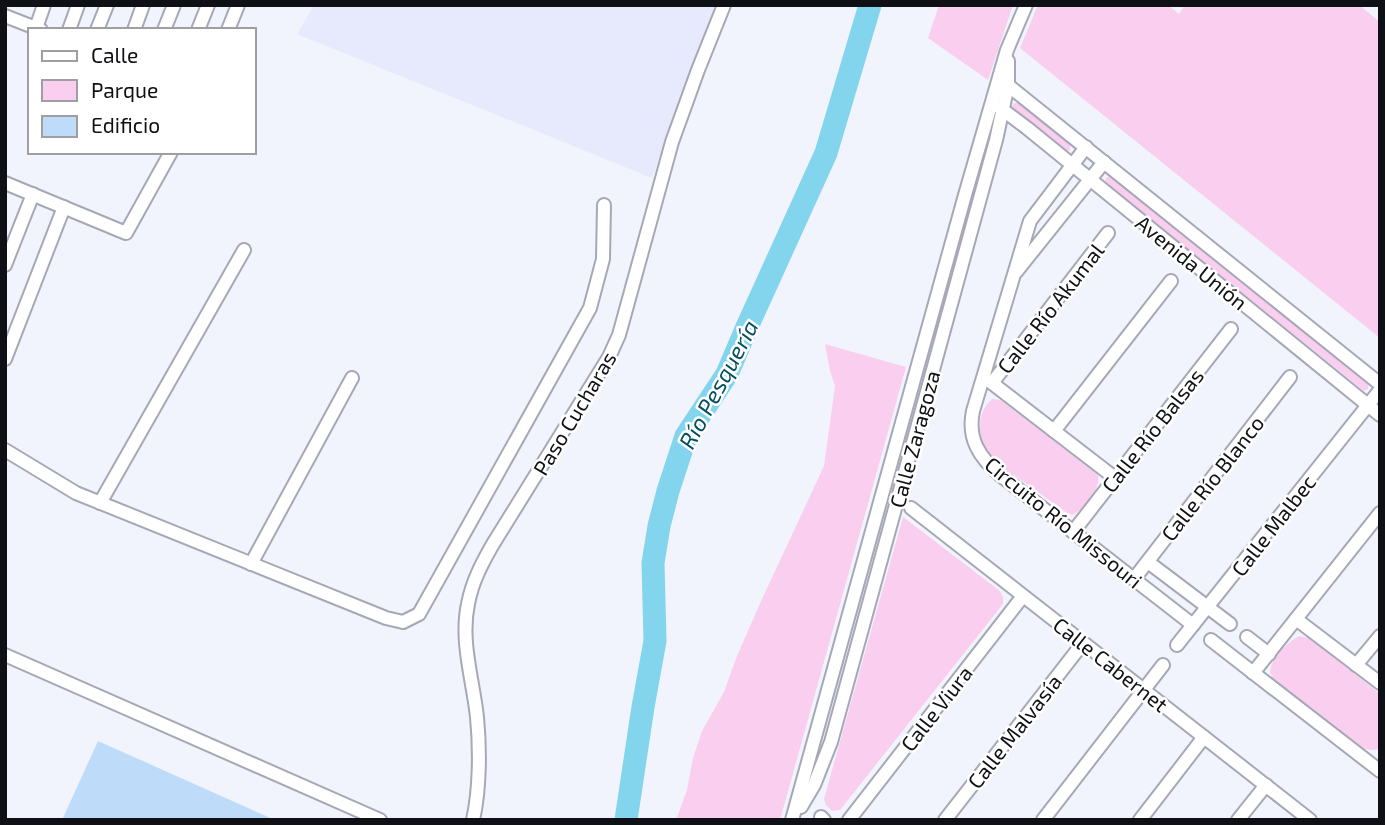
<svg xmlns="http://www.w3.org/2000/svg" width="1385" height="825" font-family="'Exo 2',sans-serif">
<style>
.built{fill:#e7eafc}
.green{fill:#f9ceee}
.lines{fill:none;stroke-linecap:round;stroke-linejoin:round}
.river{stroke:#83d4ed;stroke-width:23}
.building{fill:#bedcfa}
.minor-casing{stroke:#a6a8b6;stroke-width:16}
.minor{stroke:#fff;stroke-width:12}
.labels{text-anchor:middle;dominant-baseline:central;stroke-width:5;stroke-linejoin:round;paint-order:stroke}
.street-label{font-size:21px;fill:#0f1015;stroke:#fff}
.water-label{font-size:23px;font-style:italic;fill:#044f60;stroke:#fff}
</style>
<rect width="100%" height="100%" fill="#f2f4fd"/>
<polygon class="built" points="314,5 719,5 652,178 297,34"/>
<g class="green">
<polygon points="939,5 1013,5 988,80 928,38"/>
<polygon points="1038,5 1168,5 1179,14 1185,5 1359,5 1380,22 1380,338 1020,48"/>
<polygon points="1014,103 1018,103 1070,144 1070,150 1066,151 1013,109 1012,106"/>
<polygon points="1107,177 1111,177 1368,384 1368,389 1364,391 1106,183 1105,180"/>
<polygon points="825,344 906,367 780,820 676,820 687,790 693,758 702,731 724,692 737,656 762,599 824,466 835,386 830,371"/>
<path d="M992,399L1001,400L1098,475C1101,489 1085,509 1072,515L1067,513L992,459C979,442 973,416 992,399Z"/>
<polygon points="903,517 1000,591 1003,597 1003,604 840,810 832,811 826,805 824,799"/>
<path d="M1299,636L1309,638L1380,694V749L1372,750L1364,749L1273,678C1271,673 1269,673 1271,667C1273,657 1290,640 1299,636Z"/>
</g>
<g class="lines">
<polyline class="river" points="626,820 643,707 655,641 653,563 659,526 668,491 686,436 727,374 747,327 826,153 870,5"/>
</g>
<polygon class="building" points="98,741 275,820 62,820"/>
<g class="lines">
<defs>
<g id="minor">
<polyline points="5,16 41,30"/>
<polyline points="36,28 44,5"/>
<polyline points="69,30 78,5"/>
<polyline points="97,30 107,5"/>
<polyline points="134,30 143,5"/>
<polyline points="164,30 174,5"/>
<polyline points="198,30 208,5"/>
<polyline points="228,30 238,5"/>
<polyline points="1004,82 1380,384"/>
<polyline points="999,107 1027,128 1380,415"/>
<path d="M1086,147L1030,221L973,411C967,439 980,458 1000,475L1193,625"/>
<polyline points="5,183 126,233 171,152"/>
<polyline points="5,265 33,194"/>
<polyline points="1016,272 1104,162"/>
<polyline points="5,359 64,207"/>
<polyline points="988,380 1115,478"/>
<polyline points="992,383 1108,233"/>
<polyline points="1054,431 1171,281"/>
<polyline points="5,450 76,493 386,618 403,622 419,614 590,308 603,259 604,205"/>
<polyline points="100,503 244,250"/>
<polyline points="911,508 1310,820"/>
<polyline points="1073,532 1231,329"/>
<polyline points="1148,562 1230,624"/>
<polyline points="251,564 352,378"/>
<polyline points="1134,579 1290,377"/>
<polyline points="1296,619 1380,683"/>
<polyline points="1247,637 1269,654"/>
<polyline points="1211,640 1380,771"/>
<polyline points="1177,645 1380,390"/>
<polyline points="5,655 380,820"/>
<polyline points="1356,665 1380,636"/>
<polyline points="1253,673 1380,513"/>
<polyline points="801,807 814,785 831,742 996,140 1008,85 1008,61"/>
<polyline points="821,817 824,820"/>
<path d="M473,820C480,789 480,748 477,717C473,680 460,641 468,604C472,582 482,563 493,544L609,357L619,335L672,142L698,70L724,5"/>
<polyline points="792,820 965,195 1007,50 1026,5"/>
<polyline points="849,820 1023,596"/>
<polyline points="945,820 1083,643"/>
<polyline points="1043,820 1163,665"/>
<polyline points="1140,820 1204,737"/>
<polyline points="1238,820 1266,785"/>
</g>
</defs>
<use href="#minor" class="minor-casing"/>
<use href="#minor" class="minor"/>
</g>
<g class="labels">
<g class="street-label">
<text transform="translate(1192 262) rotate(39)">Avenida Unión</text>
<text transform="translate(1050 308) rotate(-52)">Calle Río Akumal</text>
<text transform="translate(574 413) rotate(-59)">Paso Cucharas</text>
<text transform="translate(1152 430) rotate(-52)">Calle Río Balsas</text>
<text transform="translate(914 439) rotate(-75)">Calle Zaragoza</text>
<text transform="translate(1212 478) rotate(-52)">Calle Río Blanco</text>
<text transform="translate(1064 522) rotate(39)">Circuito Río Missouri</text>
<text transform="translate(1273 525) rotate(-52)">Calle Malbec</text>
<text transform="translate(1111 664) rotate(38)">Calle Cabernet</text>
<text transform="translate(936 708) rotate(-52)">Calle Viura</text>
<text transform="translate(1014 731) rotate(-52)">Calle Malvasía</text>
</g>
<g class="water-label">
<text transform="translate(718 384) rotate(-62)">Río Pesquería</text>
</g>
</g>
<rect width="1385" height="825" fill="none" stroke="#0f1015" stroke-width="14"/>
<rect x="28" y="28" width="228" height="126" fill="#ffffff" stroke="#9f9fa1" stroke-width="2"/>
<rect x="42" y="51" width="35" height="10" fill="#ffffff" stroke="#9f9fa1" stroke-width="2"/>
<text x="91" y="63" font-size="21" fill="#0f1015">Calle</text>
<rect x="42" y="80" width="35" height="21" fill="#f9ceee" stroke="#9f9fa1" stroke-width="2"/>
<text x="91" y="98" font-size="21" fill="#0f1015">Parque</text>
<rect x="42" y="116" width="35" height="21" fill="#bedcfa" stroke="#9f9fa1" stroke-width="2"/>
<text x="91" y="133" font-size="21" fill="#0f1015">Edificio</text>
</svg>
